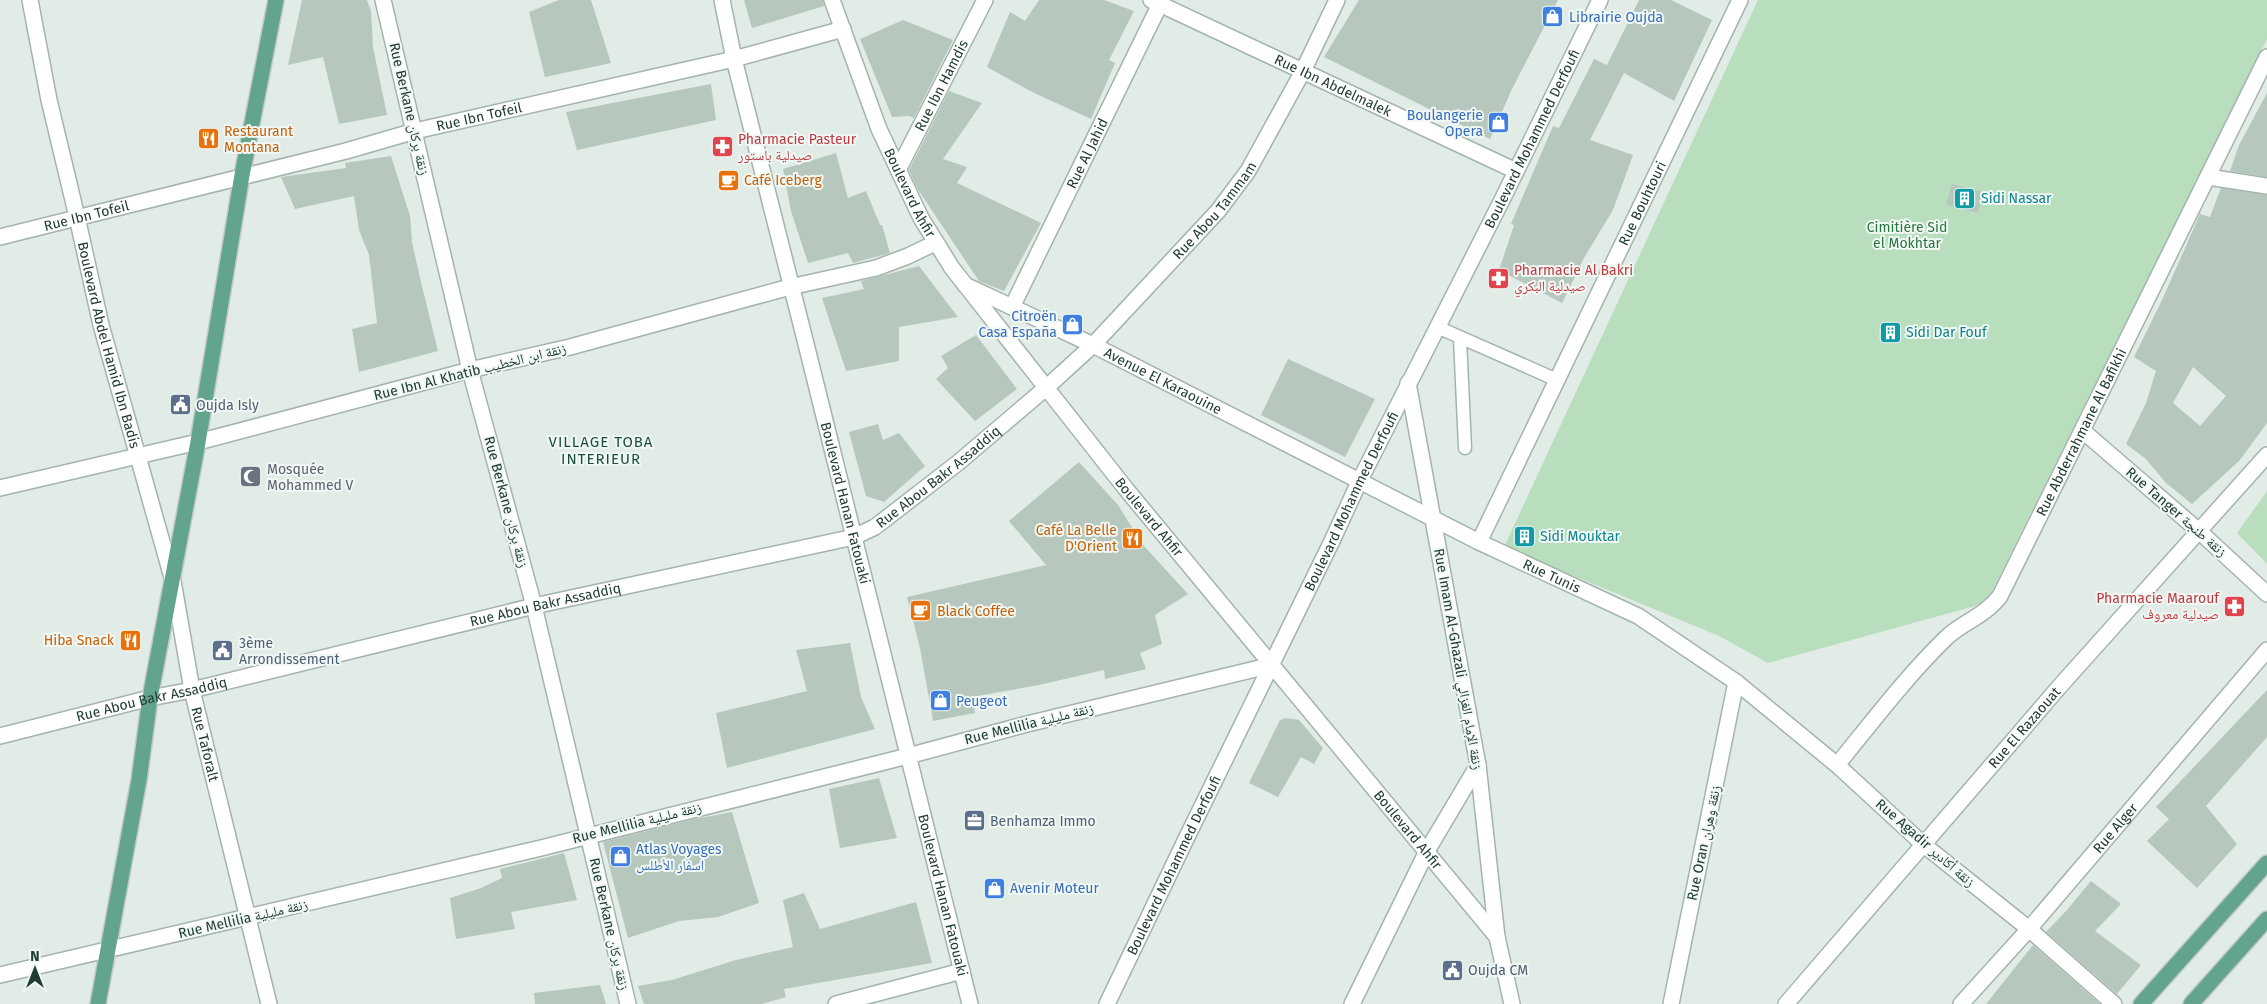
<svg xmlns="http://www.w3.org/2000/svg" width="2267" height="1004" font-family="'Fira Sans','Noto Naskh Arabic',sans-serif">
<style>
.green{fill:#b8debe}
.building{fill:#b6c7be;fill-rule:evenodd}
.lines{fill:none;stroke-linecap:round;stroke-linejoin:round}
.service-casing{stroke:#a3b4ac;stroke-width:15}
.minor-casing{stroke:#a3b4ac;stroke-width:18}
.tertiary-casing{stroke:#a3b4ac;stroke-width:18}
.primary-casing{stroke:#c1c9c6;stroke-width:18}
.service{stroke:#fff;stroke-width:12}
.minor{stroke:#fff;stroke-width:15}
.tertiary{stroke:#fff;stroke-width:15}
.primary{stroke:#63a48c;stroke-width:15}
.labels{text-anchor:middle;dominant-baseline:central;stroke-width:4;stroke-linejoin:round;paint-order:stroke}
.shop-label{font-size:14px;fill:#366cbe;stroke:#f1f8f4;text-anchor:start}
.street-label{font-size:14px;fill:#203d32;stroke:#f1f8f4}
.food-label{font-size:14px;fill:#c56008;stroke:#f1f8f4;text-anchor:start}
.health-label{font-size:14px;fill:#be3a42;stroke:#f1f8f4;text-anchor:start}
.culture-label{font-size:14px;fill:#0d838f;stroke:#f1f8f4;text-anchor:start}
.park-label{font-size:14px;fill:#29763e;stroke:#f1f8f4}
.service-label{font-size:14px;fill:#4e5e75;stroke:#f1f8f4;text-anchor:start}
.worship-label{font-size:14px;fill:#5b616d;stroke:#f1f8f4;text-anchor:start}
.neighbourhood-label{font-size:15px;letter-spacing:1px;fill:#1b503d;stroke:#f1f8f4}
</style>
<rect width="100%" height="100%" fill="#e1ece6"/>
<g class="green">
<polygon points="1758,0 2267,0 2267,39 1986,603 1768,663 1719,636 1504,547"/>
<polygon points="2267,491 2267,564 2237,533"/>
</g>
<g class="building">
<polygon points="302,0 367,0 371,11 373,47 387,115 339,124 323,57 288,65"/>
<polygon points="559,0 591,0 611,63 545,77 529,12"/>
<polygon points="744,0 823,0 824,6 752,28"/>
<polygon points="1039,0 1104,0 1134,11 1109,60 1115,63 1091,119 1032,92 987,67 1010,12 1025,21"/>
<polygon points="1359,0 1558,0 1512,89 1490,139 1324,57"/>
<polygon points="1639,0 1671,0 1712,20 1674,101 1624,73 1590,140 1633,155 1613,210 1584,258 1562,303 1499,270 1514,225 1511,224 1553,126 1559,128 1594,59 1607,65"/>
<polygon points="903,20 953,40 914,118 909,116 892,117 860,39"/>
<polygon points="711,84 716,120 577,150 566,112"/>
<polygon points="949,91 982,103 943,159 967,167 957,183 1041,223 1004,291 979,281 917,188 909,170"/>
<polygon points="2267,93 2267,177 2230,171 2239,145"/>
<polygon points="836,153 848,198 866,191 880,225 882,225 890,253 853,263 848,253 808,263 791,211 783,169"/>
<polygon points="391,156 410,216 412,242 420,278 438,351 359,372 352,329 377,323 369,255 359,230 354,196 295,209 281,177 346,168 345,163"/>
<polygon points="1952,184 1983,192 1978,213 1946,205"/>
<path d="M2221,188L2267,195V423L2240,460L2192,504L2166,483L2146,459L2126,444L2146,403L2156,371L2134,357L2163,298L2200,214L2210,217ZM2193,367L2226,396L2200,426L2173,403Z"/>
<polygon points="919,266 958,317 899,327 899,361 846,371 822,298 864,289 861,281"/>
<polygon points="976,335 1017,389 975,421 936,379 948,368 941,356"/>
<polygon points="1288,359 1375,399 1345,457 1261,415"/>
<polygon points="878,424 883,440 899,433 925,466 884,502 866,496 849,432"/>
<polygon points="1079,462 1118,505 1144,546 1188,594 1155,615 1162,644 1140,653 1146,669 1105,679 1104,670 1039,685 972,697 975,713 933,721 920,648 907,597 1046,565 1009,521"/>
<polygon points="850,643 861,697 875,729 727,768 716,713 807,691 796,650"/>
<polygon points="2267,690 2267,737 2206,806 2237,844 2197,888 2147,841 2169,819 2156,807"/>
<polygon points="1286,718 1299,720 1323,748 1314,764 1301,757 1278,797 1249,783 1280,720"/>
<polygon points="879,778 897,838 840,848 829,789"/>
<polygon points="732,812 759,903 718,917 679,921 628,938 603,842 695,819"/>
<polygon points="564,853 577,900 511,912 515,929 456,939 450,898 481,888 502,878 500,869"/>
<polygon points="2091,881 2121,904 2095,931 2141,965 2117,994 2046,932 2067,910"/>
<polygon points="804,893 820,929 916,902 932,963 784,989 786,997 762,1004 644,1004 638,986 672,980 736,960 793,947 783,900"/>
<polygon points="2033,945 2100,1004 1986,1004"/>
<polygon points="600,985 606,1004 535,1004 534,993"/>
</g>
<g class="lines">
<defs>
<g id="service">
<polyline points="1437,327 1557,380"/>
<polyline points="1460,338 1465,448"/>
</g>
<g id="minor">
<path id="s1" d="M30,0L49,100L77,217L101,325L173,581L192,690L269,1004"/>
<polyline points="383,0 470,370 534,606 628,1004"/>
<path id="s2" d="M1151,0L1516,171"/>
<path id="s3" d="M898,170L985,0"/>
<polyline points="2208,177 2267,186"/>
<path id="s4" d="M0,237L346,151L415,131L734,59L843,29"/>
<path id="s5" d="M965,285L1093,345L1479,542L1638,616L1736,682L1837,765L1924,845L2029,929L2114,1004"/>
<path id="s6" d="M1012,307L1162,0"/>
<polyline points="1408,383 1478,765 1497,937"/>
<polyline points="2083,431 2200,532 2267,594"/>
<polyline points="0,488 198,442 470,370 570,347 790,287 876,268 908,256 935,243"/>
<path id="s7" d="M1479,542L1740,0"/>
<path id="s8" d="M0,736L150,698L192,690L534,606L854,537L875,527L959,462L1047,387L1093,345L1218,211L1248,171L1303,71L1337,0"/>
<path id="s9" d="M1837,765C1872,722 1906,677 1946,638C1963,622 1985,616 2000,596L2267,57"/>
<polyline points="0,975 541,848 908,756 1027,724 1272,665"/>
<polyline points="836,1004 962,971"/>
<polyline points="1352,1004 1427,851 1478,765"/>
<polyline points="1671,1004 1736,682"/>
<path id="s10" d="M1786,1004L2060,686L2267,455"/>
<path id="s11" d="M1961,1004L2029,929L2267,650"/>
</g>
<g id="tertiary">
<path id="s12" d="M722,0L734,59L806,344L970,1004"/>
<path id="s13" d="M832,0L879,129L921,218L952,268L1126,489L1497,937L1512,1004"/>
<path id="s14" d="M1107,1004L1186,839L1332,541L1359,482L1502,200L1600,0"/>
</g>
<g id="primary">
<polyline points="98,1004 139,780 150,698 198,442 242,175 276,0"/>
<polyline points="2141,1004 2267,863"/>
<polyline points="2191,1004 2267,919"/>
</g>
</defs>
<use href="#service" class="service-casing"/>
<use href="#minor" class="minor-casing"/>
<use href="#tertiary" class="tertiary-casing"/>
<use href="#primary" class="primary-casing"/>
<use href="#service" class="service"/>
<use href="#minor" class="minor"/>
<use href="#tertiary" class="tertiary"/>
<use href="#primary" class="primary"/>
</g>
<defs>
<symbol id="shop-square" viewBox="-11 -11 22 22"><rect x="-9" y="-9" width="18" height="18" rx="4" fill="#3f7fe0" stroke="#f1f8f4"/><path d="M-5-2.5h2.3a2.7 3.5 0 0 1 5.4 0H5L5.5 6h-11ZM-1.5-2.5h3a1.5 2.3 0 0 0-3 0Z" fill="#fff"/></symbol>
<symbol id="restaurant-square" viewBox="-11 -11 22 22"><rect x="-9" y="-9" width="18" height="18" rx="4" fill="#e8710a" stroke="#f1f8f4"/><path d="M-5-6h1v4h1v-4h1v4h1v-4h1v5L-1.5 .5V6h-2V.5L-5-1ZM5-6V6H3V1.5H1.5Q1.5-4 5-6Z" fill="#fff"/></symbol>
<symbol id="pharmacy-square" viewBox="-11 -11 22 22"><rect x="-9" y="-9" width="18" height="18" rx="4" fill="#e0444e" stroke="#f1f8f4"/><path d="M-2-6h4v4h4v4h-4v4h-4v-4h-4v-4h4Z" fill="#fff"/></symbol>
<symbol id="cafe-square" viewBox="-11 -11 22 22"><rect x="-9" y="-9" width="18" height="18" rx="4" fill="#e8710a" stroke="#f1f8f4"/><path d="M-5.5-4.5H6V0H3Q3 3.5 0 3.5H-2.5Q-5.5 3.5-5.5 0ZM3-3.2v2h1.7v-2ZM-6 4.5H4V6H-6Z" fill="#fff"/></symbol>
<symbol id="building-square" viewBox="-11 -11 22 22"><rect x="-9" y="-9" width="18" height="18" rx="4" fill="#0f9aa8" stroke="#f1f8f4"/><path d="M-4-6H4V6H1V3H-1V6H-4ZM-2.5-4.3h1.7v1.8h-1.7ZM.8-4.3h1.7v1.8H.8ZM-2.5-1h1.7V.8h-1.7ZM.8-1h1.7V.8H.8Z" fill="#fff"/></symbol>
<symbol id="civic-square" viewBox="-11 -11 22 22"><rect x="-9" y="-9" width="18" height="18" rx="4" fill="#5c6f8a" stroke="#f1f8f4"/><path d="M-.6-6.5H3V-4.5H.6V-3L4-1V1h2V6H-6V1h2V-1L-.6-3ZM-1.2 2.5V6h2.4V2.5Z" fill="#fff"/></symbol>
<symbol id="mosque-square" viewBox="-11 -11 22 22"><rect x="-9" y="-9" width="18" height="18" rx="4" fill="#6b7280" stroke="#f1f8f4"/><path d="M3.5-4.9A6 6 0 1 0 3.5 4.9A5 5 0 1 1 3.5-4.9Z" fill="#fff"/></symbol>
<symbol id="office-square" viewBox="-11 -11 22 22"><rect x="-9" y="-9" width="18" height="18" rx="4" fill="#5c6f8a" stroke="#f1f8f4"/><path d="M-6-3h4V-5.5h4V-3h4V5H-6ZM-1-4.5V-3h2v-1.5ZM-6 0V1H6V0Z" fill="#fff"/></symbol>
</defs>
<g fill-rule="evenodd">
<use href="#shop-square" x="1540" y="4" width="25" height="25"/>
<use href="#shop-square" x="1486" y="110" width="25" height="25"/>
<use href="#restaurant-square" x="196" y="126" width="25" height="25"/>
<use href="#pharmacy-square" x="710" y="134" width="25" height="25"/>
<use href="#cafe-square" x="716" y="168" width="25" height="25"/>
<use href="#building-square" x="1952" y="186" width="25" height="25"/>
<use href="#pharmacy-square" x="1486" y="266" width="25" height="25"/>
<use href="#shop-square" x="1060" y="312" width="25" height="25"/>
<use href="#building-square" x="1878" y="320" width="25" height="25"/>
<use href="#civic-square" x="168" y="392" width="25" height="25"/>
<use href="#mosque-square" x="238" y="464" width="25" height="25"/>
<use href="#building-square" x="1512" y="524" width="25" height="25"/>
<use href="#restaurant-square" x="1120" y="526" width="25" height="25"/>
<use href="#pharmacy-square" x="2222" y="594" width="25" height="25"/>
<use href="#cafe-square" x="908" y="598" width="25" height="25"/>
<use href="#restaurant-square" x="118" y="628" width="25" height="25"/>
<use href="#civic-square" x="210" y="638" width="25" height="25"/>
<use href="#shop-square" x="928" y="688" width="25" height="25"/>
<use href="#office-square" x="962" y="808" width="25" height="25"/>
<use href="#shop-square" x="608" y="844" width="25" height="25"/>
<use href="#shop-square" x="982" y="876" width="25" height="25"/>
<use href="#civic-square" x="1440" y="958" width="25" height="25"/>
</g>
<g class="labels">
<g class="shop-label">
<text x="1569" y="17">Librairie Oujda</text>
<text x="1483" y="115" text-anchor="end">Boulangerie<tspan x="1483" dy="16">Opera</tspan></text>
<text x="1057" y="316" text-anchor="end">Citroën<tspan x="1057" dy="16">Casa España</tspan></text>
<text x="956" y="701">Peugeot</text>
<text x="636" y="849">Atlas Voyages<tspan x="636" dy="16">اسفار الأطلس</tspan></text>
<text x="1010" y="888">Avenir Moteur</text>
</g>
<g class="street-label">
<text stroke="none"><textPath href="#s3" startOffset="95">Rue Ibn Hamdis</textPath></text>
<text stroke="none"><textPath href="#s2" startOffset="201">Rue Ibn Abdelmalek</textPath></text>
<text transform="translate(409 109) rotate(77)">Rue Berkane زنقة بركان</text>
<text stroke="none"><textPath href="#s4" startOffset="494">Rue Ibn Tofeil</textPath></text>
<text stroke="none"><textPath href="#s14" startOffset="964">Boulevard Mohammed Derfoufi</textPath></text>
<text stroke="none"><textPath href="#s6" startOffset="171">Rue Al Jahid</textPath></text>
<text stroke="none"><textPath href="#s13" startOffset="208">Boulevard Ahfir</textPath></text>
<text stroke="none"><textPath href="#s7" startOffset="376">Rue Bouhtouri</textPath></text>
<text stroke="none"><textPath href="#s8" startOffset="1366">Rue Abou Tammam</textPath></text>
<text stroke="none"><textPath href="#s4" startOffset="89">Rue Ibn Tofeil</textPath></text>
<text stroke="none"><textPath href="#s1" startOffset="354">Boulevard Abdel Hamid Ibn Badis</textPath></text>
<text transform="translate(470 372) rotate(-14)">Rue Ibn Al Khatib زنقة ابن الخطيب</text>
<text stroke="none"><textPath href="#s5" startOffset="220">Avenue El Karaouine</textPath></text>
<text stroke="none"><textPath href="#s9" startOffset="419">Rue Abderrahmane Al Bafikhi</textPath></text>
<text stroke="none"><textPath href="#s8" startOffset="981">Rue Abou Bakr Assaddiq</textPath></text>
<text stroke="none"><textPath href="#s14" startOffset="559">Boulevard Mohammed Derfoufi</textPath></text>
<text transform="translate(506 502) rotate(75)">Rue Berkane زنقة بركان</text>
<text stroke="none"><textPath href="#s12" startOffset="518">Boulevard Hanan Fatouaki</textPath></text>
<text transform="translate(2176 512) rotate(41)">Rue Tanger زنقة طنجة</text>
<text stroke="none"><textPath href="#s13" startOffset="612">Boulevard Ahfir</textPath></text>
<text stroke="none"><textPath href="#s5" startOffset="655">Rue Tunis</textPath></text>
<text stroke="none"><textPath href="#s8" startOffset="561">Rue Abou Bakr Assaddiq</textPath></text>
<text transform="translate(1458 659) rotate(80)">Rue Imam Al-Ghazali زنقة الإمام الغزالي</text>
<text stroke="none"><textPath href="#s8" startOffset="156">Rue Abou Bakr Assaddiq</textPath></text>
<text transform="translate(1029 724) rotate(-14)">Rue Mellilia زنقة مليلية</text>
<text stroke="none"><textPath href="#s10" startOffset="365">Rue El Razaouat</textPath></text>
<text stroke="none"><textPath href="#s1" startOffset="765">Rue Taforalt</textPath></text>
<text transform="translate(637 823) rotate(-14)">Rue Mellilia زنقة مليلية</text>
<text stroke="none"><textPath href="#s11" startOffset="234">Rue Alger</textPath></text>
<text stroke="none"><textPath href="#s13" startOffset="1018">Boulevard Ahfir</textPath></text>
<text transform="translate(1704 843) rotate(-78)">Rue Oran زنقة وهران</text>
<text transform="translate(1925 843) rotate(41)">Rue Agadir زنقة أكادير</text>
<text stroke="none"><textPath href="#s14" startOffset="154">Boulevard Mohammed Derfoufi</textPath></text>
<text stroke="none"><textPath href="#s12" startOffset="922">Boulevard Hanan Fatouaki</textPath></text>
<text transform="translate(243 919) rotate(-13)">Rue Mellilia زنقة مليلية</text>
<text transform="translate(609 924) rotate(77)">Rue Berkane زنقة بركان</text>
</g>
<g class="food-label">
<text x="224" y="131">Restaurant<tspan x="224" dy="16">Montana</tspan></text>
<text x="744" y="180">Café Iceberg</text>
<text x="1117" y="530" text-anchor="end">Café La Belle<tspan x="1117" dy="16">D'Orient</tspan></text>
<text x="937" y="611">Black Coffee</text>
<text x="114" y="640" text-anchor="end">Hiba Snack</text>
</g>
<g class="health-label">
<text x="738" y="139">Pharmacie Pasteur<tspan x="738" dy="16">صيدلية باستور</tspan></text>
<text x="1514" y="270">Pharmacie Al Bakri<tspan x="1514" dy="16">صيدلية البكري</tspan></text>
<text x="2219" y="598" text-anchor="end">Pharmacie Maarouf<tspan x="2219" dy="16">صيدلية معروف</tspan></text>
</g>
<g class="culture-label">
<text x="1981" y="198">Sidi Nassar</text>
<text x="1906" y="332">Sidi Dar Fouf</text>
<text x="1540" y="536">Sidi Mouktar</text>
</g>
<g class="park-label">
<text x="1907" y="227">Cimitière Sid<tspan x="1907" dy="16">el Mokhtar</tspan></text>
</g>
<g class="service-label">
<text x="196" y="405">Oujda Isly</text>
<text x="239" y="643">3ème<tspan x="239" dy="16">Arrondissement</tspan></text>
<text x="990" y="821">Benhamza Immo</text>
<text x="1468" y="970">Oujda CM</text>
</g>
<g class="worship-label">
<text x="267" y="469">Mosquée<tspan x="267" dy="16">Mohammed V</tspan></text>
</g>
<g class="neighbourhood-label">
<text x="601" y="442">VILLAGE TOBA<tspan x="601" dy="17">INTERIEUR</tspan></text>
</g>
</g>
<g transform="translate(35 969)" stroke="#f1f8f4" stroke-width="4" paint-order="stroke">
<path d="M0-4L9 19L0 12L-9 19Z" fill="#203d32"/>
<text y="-8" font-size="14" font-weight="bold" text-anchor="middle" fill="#203d32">N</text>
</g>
</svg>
